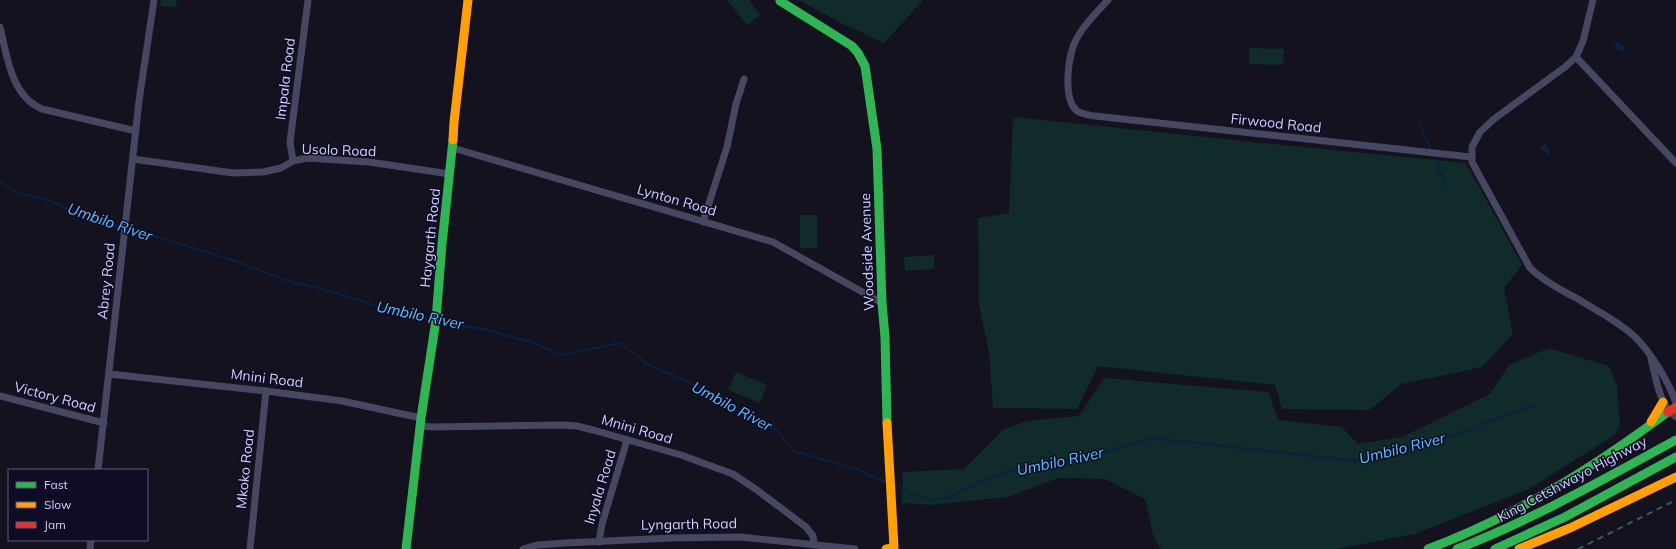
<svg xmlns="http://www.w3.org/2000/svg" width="1676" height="549" font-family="Mulish,sans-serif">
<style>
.green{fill:#102b29}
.water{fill:#092244}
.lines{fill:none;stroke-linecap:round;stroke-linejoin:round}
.stream{stroke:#092244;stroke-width:2}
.street{stroke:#464760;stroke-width:7}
.fast{stroke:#30b455;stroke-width:9}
.slow{stroke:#ff9f0a;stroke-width:9}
.jam{stroke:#e5322d;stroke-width:9}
.rail{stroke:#3f5868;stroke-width:2;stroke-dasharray:6 5;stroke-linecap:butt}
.labels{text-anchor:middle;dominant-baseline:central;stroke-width:3;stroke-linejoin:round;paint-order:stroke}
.street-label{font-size:14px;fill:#d2d0ff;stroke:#0f0c24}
.water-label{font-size:15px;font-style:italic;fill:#5ec1ff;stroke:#0f0c24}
</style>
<rect width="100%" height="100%" fill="#13121e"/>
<g class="green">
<polygon points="161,0 177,0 176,7 160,6"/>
<polygon points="727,0 749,0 760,15 747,25"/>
<polygon points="799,0 923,0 884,43 843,24"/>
<polygon points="1249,48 1284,49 1283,65 1249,64"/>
<polygon points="1013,117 1263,143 1466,163 1522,265 1504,288 1513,334 1482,367 1402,384 1369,410 1282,409 1275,385 1098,366 1077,409 993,408 989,352 979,305 978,218 1009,213"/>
<rect x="800" y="215" width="17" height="33"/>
<polygon points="934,255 934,269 905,271 904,257"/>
<polygon points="1549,348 1609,366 1617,386 1620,425 1615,435 1529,489 1415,534 1337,549 1161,549 1154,538 1145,499 1105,479 1058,478 1008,497 931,505 902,503 903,472 964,469 1003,430 1026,421 1079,416 1104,378 1269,392 1278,420 1342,427 1358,444 1402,437 1490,394 1509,365"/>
<polygon points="736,372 767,385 760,403 728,390"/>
</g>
<g class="water">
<polygon points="1616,43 1624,46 1625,49 1623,52 1619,51 1614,47"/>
<polygon points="1545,143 1551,151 1547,155 1540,147"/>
</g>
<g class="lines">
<g class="stream">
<polyline points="1419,122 1430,148"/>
<polyline points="1435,159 1446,187"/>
<polyline points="0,182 18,193 51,201 90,219 145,233 238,262 285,280 326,290 396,312 432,320"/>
<polyline points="438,322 483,329 534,343 561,355 620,343 649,365 722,397 741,413 777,430 793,451 857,469 870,476 887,482"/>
<polyline points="893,484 921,497 932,500 946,498 990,478 1024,466 1089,457 1153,438 1357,461 1444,439 1536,404"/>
</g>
<g class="street">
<path d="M1108,0C1097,12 1084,24 1077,38C1068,53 1062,98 1077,111C1085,116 1095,116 1104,117L1471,157"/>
<path d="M1593,0L1583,41L1576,57L1565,67L1494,119L1480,132L1472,147V162L1530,268C1544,281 1561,290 1578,299C1597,311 1618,321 1634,336C1650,351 1669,382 1676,403"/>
<path d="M0,27C7,56 11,96 42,109L136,131"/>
<polyline points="1576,57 1676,163"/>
<polyline points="453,148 773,242 882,303"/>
<polyline points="133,159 233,173 263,172 281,168 293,161 307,158 369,162 450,174"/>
<polyline points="293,161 290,142 308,0"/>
<polyline points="703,222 727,147 736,104 744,79"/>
<path d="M1651,359C1656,378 1659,405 1676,417"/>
<polyline points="109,374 266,391 342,401 421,418"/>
<polyline points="0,396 104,423"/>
<polyline points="420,426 433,427 561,425 577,426 593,430 681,455 733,474 757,490 806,527 813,536 814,544"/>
<polyline points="98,470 139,101 154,0"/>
<polyline points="599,542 602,524 627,440"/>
<polyline points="90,549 91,540"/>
<polyline points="250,549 266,391"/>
<polyline points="523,549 537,545 565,543 672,538 740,537 855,549"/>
</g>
<g class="fast">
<polyline points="780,1 852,46 858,53 865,66 877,149 882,303 885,337 887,423"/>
<polyline points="406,549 421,418 436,320 442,244 453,140"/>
<path d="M1428,549C1518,515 1591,469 1668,412"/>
<path d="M1457,549C1534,519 1604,479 1676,440"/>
<polyline points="1495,549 1565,517 1676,457"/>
</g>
<g class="slow">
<polyline points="453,140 454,122 468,0"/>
<polyline points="1651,422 1663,402"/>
<polyline points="886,549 894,547 887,423"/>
<polyline points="1519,549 1570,528 1676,477"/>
</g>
<polyline class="jam" points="1668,412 1676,407"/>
<polyline class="rail" points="1578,549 1676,500"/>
</g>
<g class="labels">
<g class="street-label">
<text transform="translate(285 79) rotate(-83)">Impala Road</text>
<text transform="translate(1276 123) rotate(6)">Firwood Road</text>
<text transform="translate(339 150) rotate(2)">Usolo Road</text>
<text transform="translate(677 200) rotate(16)">Lynton Road</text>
<text transform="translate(430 238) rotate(-84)">Haygarth Road</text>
<text transform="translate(867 252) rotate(-92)">Woodside Avenue</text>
<text transform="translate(106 281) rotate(-84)">Abrey Road</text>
<text transform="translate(267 378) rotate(7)">Mnini Road</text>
<text transform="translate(55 397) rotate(15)">Victory Road</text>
<text transform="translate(637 429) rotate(16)">Mnini Road</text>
<text transform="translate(245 469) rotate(-84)">Mkoko Road</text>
<text transform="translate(1572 479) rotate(-28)">King Cetshwayo Highway</text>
<text transform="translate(600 487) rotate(-73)">Inyala Road</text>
<text transform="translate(689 524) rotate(-1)">Lyngarth Road</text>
</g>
<g class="water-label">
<text transform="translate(110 222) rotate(19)">Umbilo River</text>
<text transform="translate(420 315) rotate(12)">Umbilo River</text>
<text transform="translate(732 406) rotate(28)">Umbilo River</text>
<text transform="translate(1402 448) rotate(-14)">Umbilo River</text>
<text transform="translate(1060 461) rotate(-12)">Umbilo River</text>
</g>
</g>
<rect x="8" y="469" width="140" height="72" fill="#0f0c24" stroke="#5d5a7c"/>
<rect x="16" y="482" width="20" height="6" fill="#30b455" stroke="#5d5a7c"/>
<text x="44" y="489" font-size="12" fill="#d2d0ff">Fast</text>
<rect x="16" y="502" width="20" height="6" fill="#ff9f0a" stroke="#5d5a7c"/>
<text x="44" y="509" font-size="12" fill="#d2d0ff">Slow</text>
<rect x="16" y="522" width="20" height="6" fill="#e5322d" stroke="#5d5a7c"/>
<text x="44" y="529" font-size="12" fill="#d2d0ff">Jam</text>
</svg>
